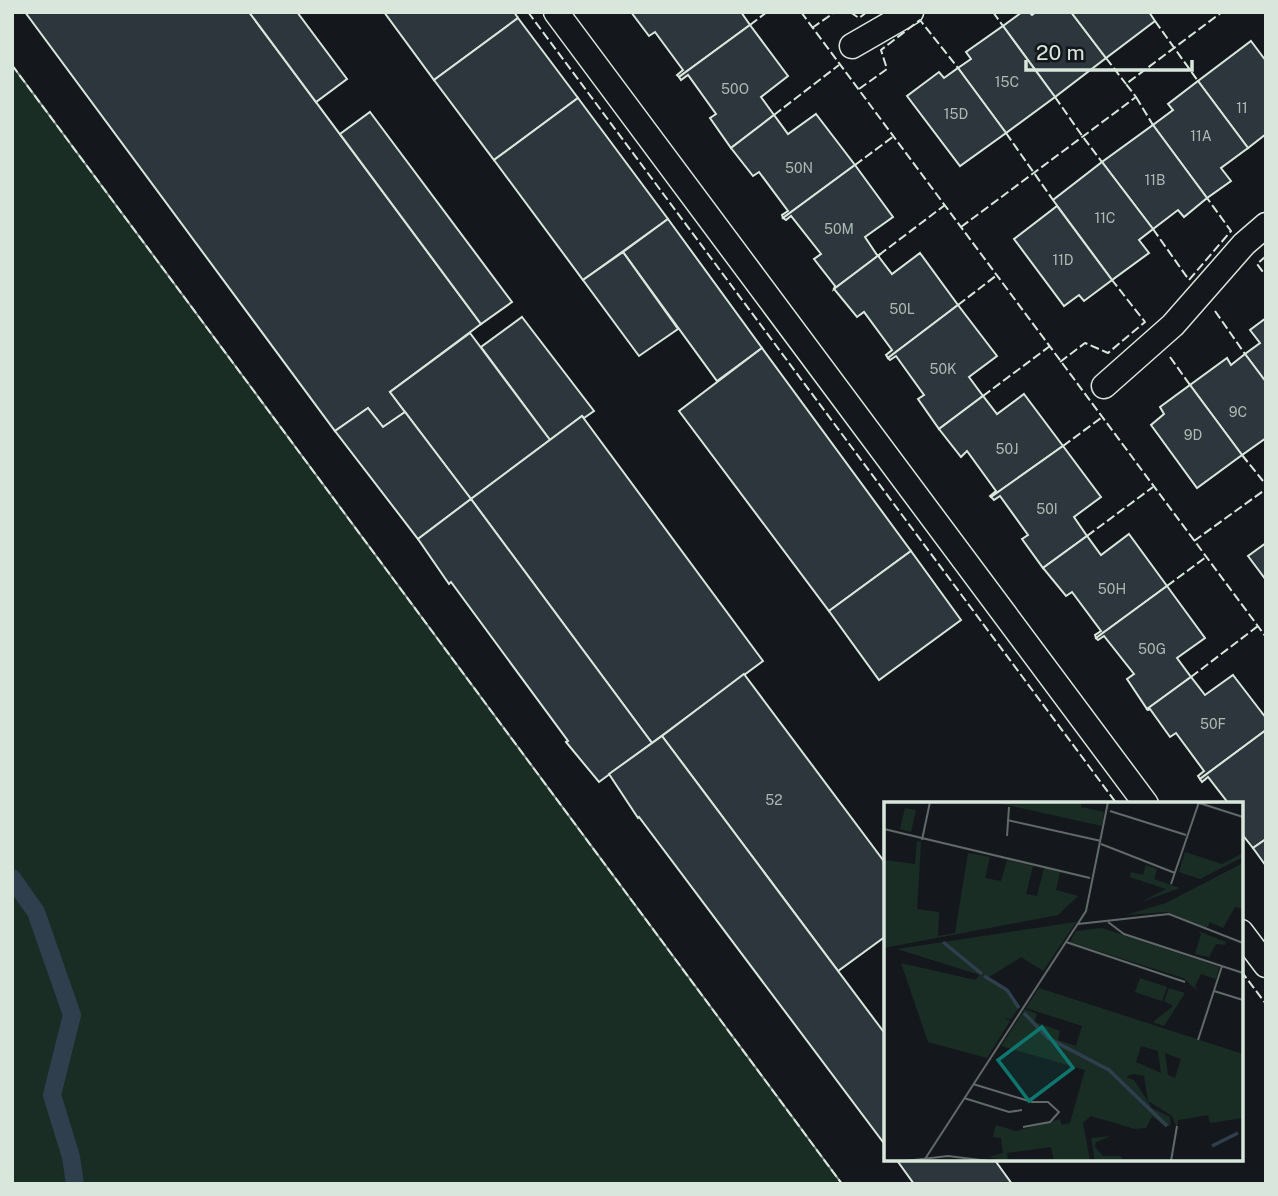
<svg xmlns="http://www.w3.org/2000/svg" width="1278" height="1196" font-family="'Public Sans',sans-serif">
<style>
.green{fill:#1a2d24;stroke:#939e99;stroke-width:2}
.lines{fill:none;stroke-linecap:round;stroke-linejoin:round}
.stream{stroke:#2f3f4d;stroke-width:18}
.building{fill:#2c363c;stroke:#d8e6dc;stroke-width:2}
.service-casing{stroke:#d8e6dc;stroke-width:27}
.service{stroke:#14181c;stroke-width:24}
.fence{stroke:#d8e6dc;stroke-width:2;stroke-dasharray:9 3.5;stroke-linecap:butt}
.labels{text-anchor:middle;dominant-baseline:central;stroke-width:5;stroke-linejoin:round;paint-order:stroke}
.number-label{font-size:14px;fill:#adbab4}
.inset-river{fill:none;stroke:#2f3f4d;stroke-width:3.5}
.inset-road{fill:none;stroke:#626a69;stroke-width:2}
.view{fill:#0f766e;fill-opacity:0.15;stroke:#0f766e;stroke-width:3.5}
.inset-edge{fill:none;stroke:#d8e6dc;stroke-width:3.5}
</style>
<rect width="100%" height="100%" fill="#14181c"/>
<polygon class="green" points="12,65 805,1134 842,1184 12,1184"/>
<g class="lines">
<polyline class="stream" points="12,878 36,912 72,1015 52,1095 71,1157 75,1184"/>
</g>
<g class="building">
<polygon points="25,12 249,12 481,324 390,392 405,412 383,427 368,408 335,431"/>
<polygon points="249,12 297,12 347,79 316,102"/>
<polygon points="384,12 514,12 518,18 434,80"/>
<polygon points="631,12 741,12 750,25 679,77 677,75 683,70 655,32 649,36"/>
<polygon points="1022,12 1029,12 1032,15 1036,12 1071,12 1106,58 1055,97 1003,26"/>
<polygon points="1071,12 1149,12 1155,21 1106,58"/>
<polygon points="518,18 578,98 494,160 434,80"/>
<polygon points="750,25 788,76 761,97 774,115 731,148 710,118 716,114 688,75 681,80 679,77"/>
<polygon points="1003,26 1055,97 1006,133 958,68 971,59 966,52"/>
<polygon points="1251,41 1266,61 1266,134 1248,148 1198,81"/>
<polygon points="958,68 1006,133 960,166 907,96 939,72 944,78"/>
<polygon points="1198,81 1248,148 1221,168 1231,181 1207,198 1153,125 1173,110 1168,104"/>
<polygon points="578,98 668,219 583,280 494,160"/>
<polygon points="370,112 512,302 481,324 340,134"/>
<polygon points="816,114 855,165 783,218 782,215 788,211 759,172 753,176 731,148 774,115 788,134"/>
<polygon points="1153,125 1207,198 1184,217 1178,210 1153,229 1102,162"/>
<polygon points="1102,162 1153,229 1139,240 1149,253 1112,280 1053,200"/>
<polygon points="855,165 893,217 865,237 877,255 879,255 834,289 835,286 814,259 821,254 791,216 786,220 783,218"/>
<polygon points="1057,206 1112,280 1084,301 1079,295 1064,306 1014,239"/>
<polygon points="668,219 762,348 717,381 623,252"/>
<polygon points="623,252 678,329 639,356 583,280"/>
<polygon points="920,253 958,305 888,358 886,355 892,350 864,312 857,317 834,289 879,255 879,257 892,274"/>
<polygon points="958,305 997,356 969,377 983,396 939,429 918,399 924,395 896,356 890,360 888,358"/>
<polygon points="522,317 594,411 584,418 582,416 550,440 481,347"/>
<polygon points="1266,318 1266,382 1245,354 1260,343 1250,330"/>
<polygon points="470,333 550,440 471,499 390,392"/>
<polygon points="762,348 911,551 829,611 679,411"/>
<polygon points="1245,354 1266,382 1266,438 1242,455 1190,385 1227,358 1231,365"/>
<polygon points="1190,385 1242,455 1197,488 1151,425 1164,414 1160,407"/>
<polygon points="1024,394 1063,446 991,497 990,496 996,491 967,451 961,457 939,429 983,396 997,414"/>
<polygon points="368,408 383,427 405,412 471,499 418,539 335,431"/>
<polygon points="582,416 763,661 652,743 471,499"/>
<polygon points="1063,446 1101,497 1074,517 1087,536 1043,568 1022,539 1028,535 1000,496 994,500 991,497"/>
<polygon points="471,499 652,743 599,782 566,742 568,741 451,582 449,584 418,539"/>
<polygon points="1129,534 1167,586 1096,638 1095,635 1101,631 1072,592 1066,596 1043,568 1087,536 1101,555"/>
<polygon points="1266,543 1266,580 1248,556"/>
<polygon points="911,551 961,620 879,680 829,611"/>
<polygon points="1167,586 1205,638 1177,658 1191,677 1147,709 1127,679 1134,674 1104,636 1098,640 1096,638"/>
<polygon points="744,674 886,864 886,936 838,971 662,736"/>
<polygon points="1233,675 1266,718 1266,730 1200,779 1198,776 1204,771 1176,733 1170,737 1150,709 1148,710 1147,709 1191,677 1205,695"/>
<polygon points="1266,730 1266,839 1253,848 1241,833 1241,804 1229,804 1208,777 1202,782 1200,779"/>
<polygon points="662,736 886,1035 886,1146 639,817 638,818 609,774"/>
<polygon points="1266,839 1266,866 1253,848"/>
<polygon points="896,1159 994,1159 1012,1184 914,1184"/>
</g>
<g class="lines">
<defs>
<g id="service">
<polyline points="556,12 1146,804"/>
<polyline points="852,46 911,12"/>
<polyline points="1104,386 1173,325 1244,244 1266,225"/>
<polyline points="1241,932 1266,965"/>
</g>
</defs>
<use href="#service" class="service-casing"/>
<use href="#service" class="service"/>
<g class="fence">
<polyline points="528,12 1117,804"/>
<polyline points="801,12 1266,637"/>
<polyline points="850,12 859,18 867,12"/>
<polyline points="993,12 1003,26"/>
<polyline points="1155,21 1198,81"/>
<polyline points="750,25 767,12"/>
<polyline points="812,28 835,12"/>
<polyline points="1106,58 1126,84"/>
<polyline points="12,65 842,1184"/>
<polyline points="859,89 887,69 881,50 920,20 958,68"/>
<polyline points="1055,97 1083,137 1102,162"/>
<polyline points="1136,97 1153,125"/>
<polyline points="774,115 839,65"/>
<polyline points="1006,133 1053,200"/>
<polyline points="855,165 894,136"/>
<polyline points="961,227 1136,97 1126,84 1222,12"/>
<polyline points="1153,229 1189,280 1231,231 1207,198"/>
<polyline points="879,255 945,205"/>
<polyline points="1266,256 1257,264 1266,276"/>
<polyline points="958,305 997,275"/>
<polyline points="1215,311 1245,354"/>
<polyline points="1170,357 1190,385"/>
<polyline points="1060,362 1085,343 1108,353 1145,322 1112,280"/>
<polyline points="983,396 1050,346"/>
<polyline points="1063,446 1101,418"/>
<polyline points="1242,455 1263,481"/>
<polyline points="1087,536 1153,487"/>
<polyline points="1194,541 1266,489"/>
<polyline points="1167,586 1206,557"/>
<polyline points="1191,677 1258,626"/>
<polyline points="1241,971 1266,1004"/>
</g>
</g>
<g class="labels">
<g class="number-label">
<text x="1007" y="82">15C</text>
<text x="735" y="89">50O</text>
<text x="1242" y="108">11</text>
<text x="956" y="114">15D</text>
<text x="1201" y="136">11A</text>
<text x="799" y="168">50N</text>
<text x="1155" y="180">11B</text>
<text x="1105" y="218">11C</text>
<text x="839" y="229">50M</text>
<text x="1063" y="260">11D</text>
<text x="902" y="309">50L</text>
<text x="943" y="369">50K</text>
<text x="1238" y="412">9C</text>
<text x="1193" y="435">9D</text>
<text x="1007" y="449">50J</text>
<text x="1047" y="509">50I</text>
<text x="1112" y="589">50H</text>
<text x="1152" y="649">50G</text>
<text x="1213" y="724">50F</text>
<text x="774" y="800">52</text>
</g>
</g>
<g transform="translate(884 802)">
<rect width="359" height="359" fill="#14181c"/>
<path d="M109,0H198L197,5L220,10L218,24ZM21,6L32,8L27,30L16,27ZM33,39L37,40L33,107L55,110L54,134L71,131L84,51L106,55L101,76L117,79L123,58L149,64L142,92L153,94L160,66L176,70L172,88L194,94L174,113L0,146V58L31,62ZM301,50L338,62L359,51V55L316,77L295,70ZM359,61V107L351,105L339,126L326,120L323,126L283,110L242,113L282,101ZM262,63L273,67L270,77L296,86L257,100L282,87L246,75L247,70L259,73ZM192,120L159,169L137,155L105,175L124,187L136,204L127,217L120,216L126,219L103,256L44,240L17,161L91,178L96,173L13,147ZM218,126L335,165L332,177L317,172L311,184L314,189L299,176L186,140L192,129ZM314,129L342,140L341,143L332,142L325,155L311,152L317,132ZM256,176L283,185L278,199L251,190ZM155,186L359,252V316L326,321L324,313L294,318L293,326L288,314L264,299L260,274L249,272L242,275L250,278L268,306L286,315L287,323L282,325L268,314L262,326L251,327L207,314L199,321L206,359H170L167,345L123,351L124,359L105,355L119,351L117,336L109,335L112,323L132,329L176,317L178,323L186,321L201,268L117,244L141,207L153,212L151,220L176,229L174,238L192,244L198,224L142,206ZM257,244L274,249L277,271L252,260ZM281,251L297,257L291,276L284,273ZM285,186L301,191L280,224L269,220L289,204L280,199ZM227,334L212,340L211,345L219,354H237L239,359H211L207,336Z" fill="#1a2d24" fill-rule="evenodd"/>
<path class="inset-river" d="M59,140L98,172M100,174L123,188L135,206M140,211L164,236L225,268L283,324M328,344L354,331"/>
<path class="inset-road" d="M312,0L359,15M226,9L302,33M123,18L217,39M0,27L206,76M123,34L125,5M38,38L46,0M217,42L291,71M287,82L315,0M224,120L240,132L359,171M194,122L285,112L359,141M182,140L301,180M330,189L359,198M314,238L338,164M89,282L148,300H164L175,310L166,320L139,325M80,296L125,310L138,308M41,357L202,109L224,0M21,359L64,354L105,359M287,359L293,324"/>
<path class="view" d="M158,225L189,266L145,299L114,258Z"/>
<rect width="359" height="359" class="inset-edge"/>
</g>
<rect width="1278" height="1196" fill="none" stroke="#d8e6dc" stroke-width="28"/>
<path d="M1026 60v10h166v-10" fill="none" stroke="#d8e6dc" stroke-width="3.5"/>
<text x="1036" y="60" font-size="21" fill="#d8e6dc" stroke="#14181c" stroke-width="5" paint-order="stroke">20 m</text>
</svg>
